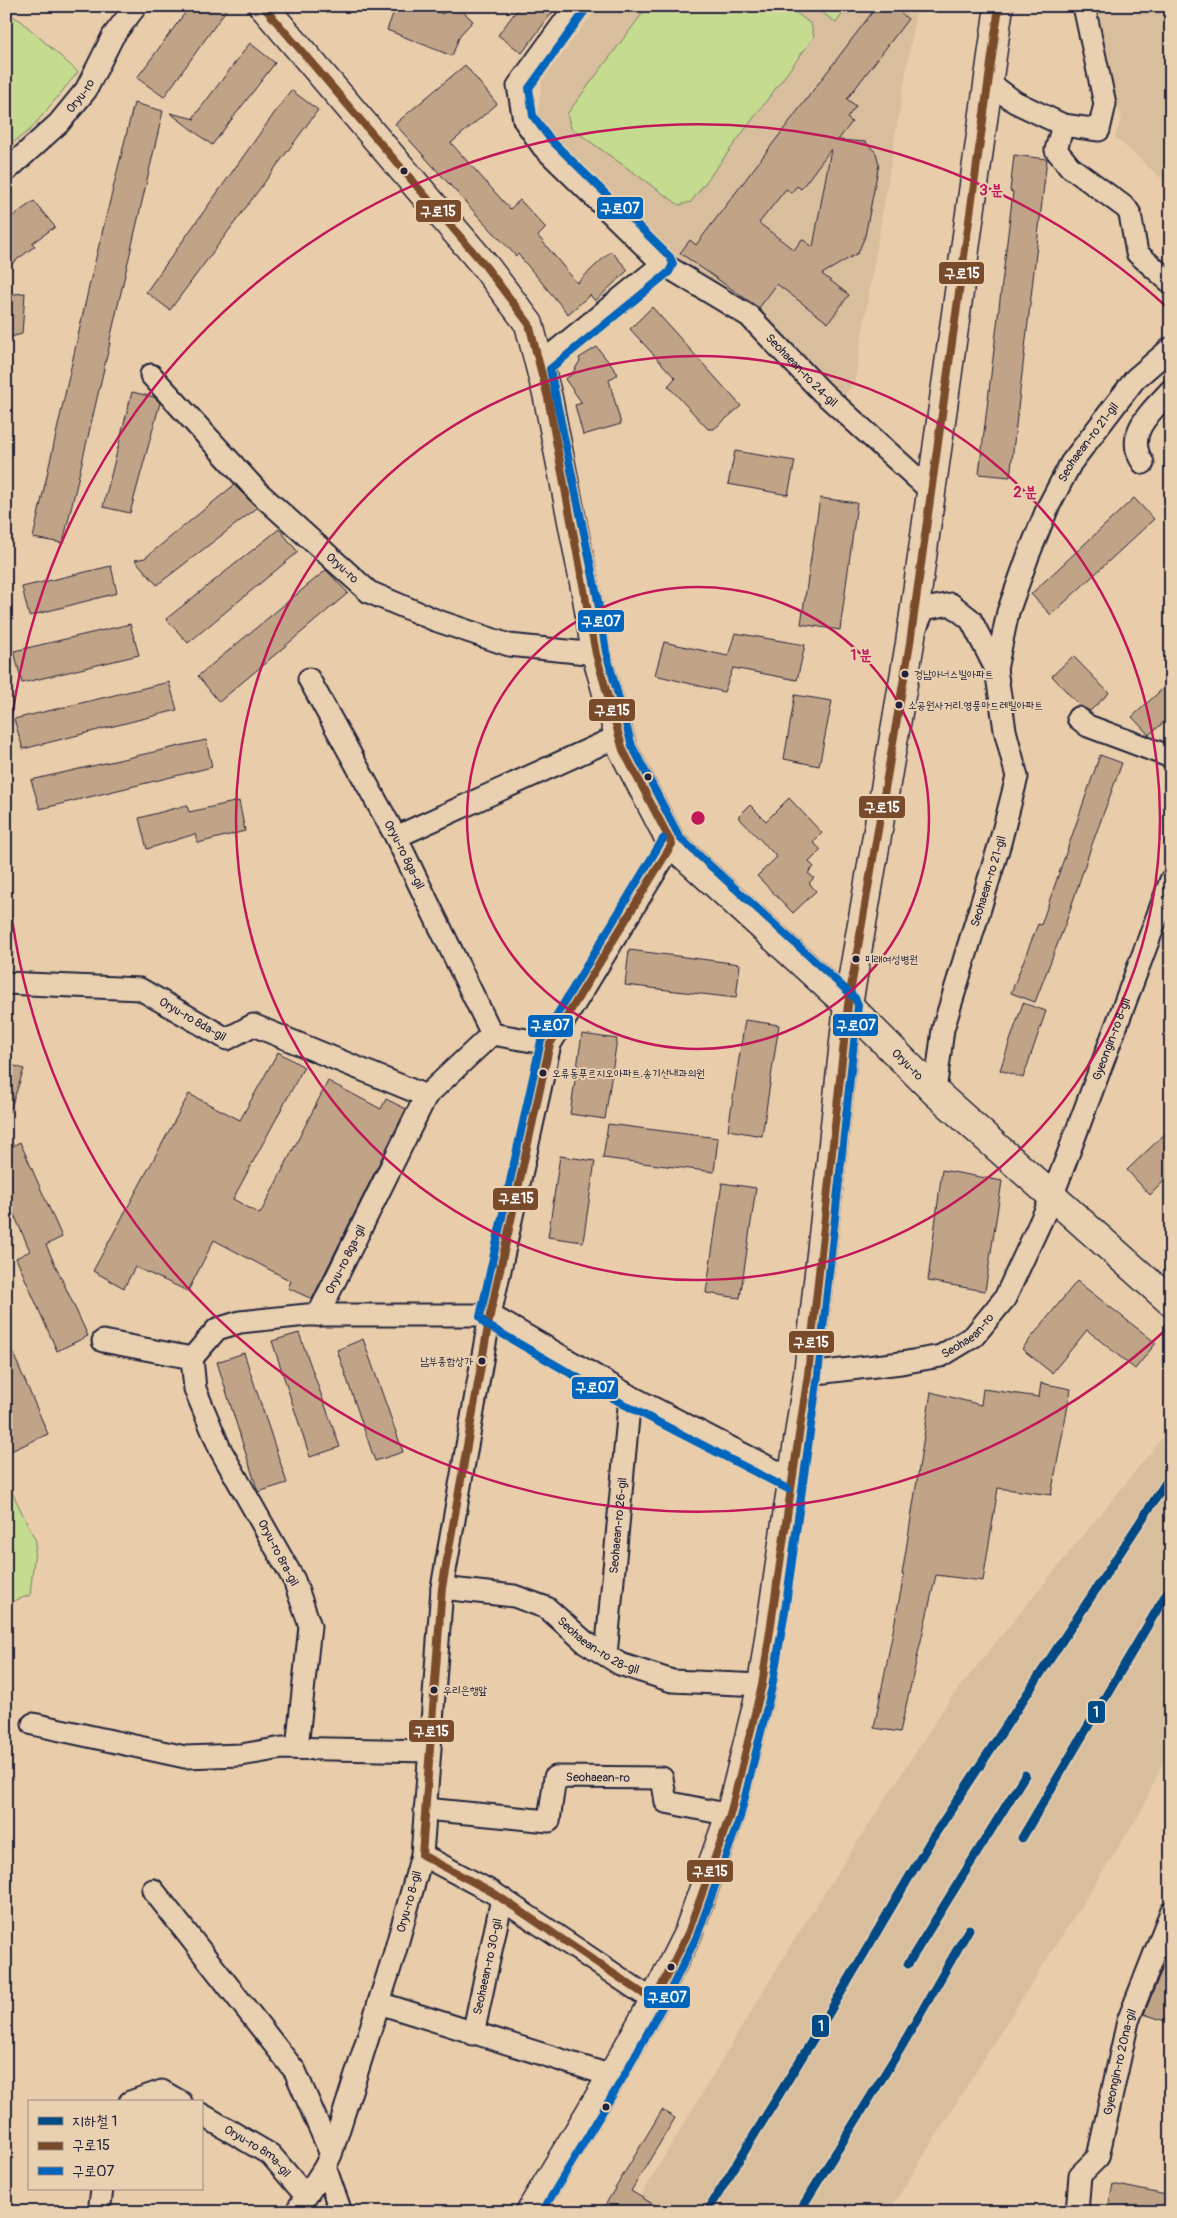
<svg xmlns="http://www.w3.org/2000/svg" width="1177" height="2218" font-family="Pangolin,'Poor Story',sans-serif">
<style>
.built{fill:#d9be9e}
.green{fill:#c5db90;stroke:#747e66}
.building{fill:#c1a487;stroke:#22223b;fill-rule:evenodd}
.lines{fill:none;stroke-linecap:round;stroke-linejoin:round}
.street-casing{stroke:#22223b;stroke-width:25}
.secondary-casing{stroke:#22223b;stroke-width:31}
.street{stroke:#e9d0b1;stroke-width:21}
.secondary{stroke:#e9d0b1;stroke-width:28}
.rail-casing{stroke:#22223b;stroke-width:5.5}
.rail{stroke:#e9d0b1;stroke-width:4;stroke-dasharray:11;stroke-linecap:butt}
.bus-1-casing{stroke:#e9d0b1;stroke-width:11}
.bus-2-casing{stroke:#e9d0b1;stroke-width:11}
.bus-1{stroke:#7a4b2a;stroke-width:8}
.bus-2{stroke:#0065bd;stroke-width:8}
.metro-1-casing{stroke:#e9d0b1;stroke-width:12}
.metro-1{stroke:#004a85;stroke-width:9}
.ring{fill:none;stroke:#c2185b;stroke-width:2.5}
.bus-dot{fill:#22223b;stroke:#e9d0b1;stroke-width:2}
.labels{text-anchor:middle;dominant-baseline:central;stroke-width:4;stroke-linejoin:round;paint-order:stroke}
.bus-label{font-size:11px;fill:#22223b;stroke:#e9d0b1;text-anchor:start}
.street-label{font-size:12px;fill:#22223b;stroke:#e9d0b1}
.centre{fill:#c2185b;stroke:#e9d0b1;stroke-width:2.5}
.ring-label{font-size:15px;text-anchor:middle;font-weight:bold;fill:#c2185b;stroke:#e9d0b1;stroke-width:4;stroke-linejoin:round;paint-order:stroke}
.line-badge{stroke:#e9d0b1;stroke-width:2}
.badge-label{font-size:14px;text-anchor:middle;font-weight:bold;fill:#fff}
</style>
<rect width="100%" height="100%" fill="#e9cdaa"/>
<filter id="ink" filterUnits="userSpaceOnUse"><feTurbulence type="fractalNoise" baseFrequency=".02" numOctaves="2"/><feDisplacementMap in="SourceGraphic" scale="10" xChannelSelector="R" yChannelSelector="G"/><feConvolveMatrix kernelMatrix="1 2 1 2 8 2 1 2 1" color-interpolation-filters="sRGB"/></filter>
<g filter="url(#ink)">
<g class="built">
<polygon points="598,6 917,6 854,384 844,395 748,312 666,254 537,118 542,81"/>
<polygon points="1095,6 1171,6 1171,187 1115,137 1121,118"/>
<polygon points="1171,1427 1171,1744 1141,1812 993,2044 889,2212 631,2212 792,1943 950,1699"/>
</g>
<g class="green">
<polygon points="648,6 787,6 811,24 814,37 691,202 679,205 571,128 567,114"/>
<polygon points="814,6 848,6 836,23"/>
<polygon points="6,12 21,21 78,72 31,129 6,148"/>
<polygon points="6,1480 36,1541 30,1595 6,1604"/>
</g>
<g class="building">
<polygon points="190,6 229,6 164,97 137,78"/>
<polygon points="396,6 422,6 443,14 451,6 457,6 473,21 460,35 452,56 387,30"/>
<polygon points="520,6 557,6 522,53 498,35"/>
<path d="M877,6H892L908,19L847,99L856,106L847,118L852,122L838,140L866,142L876,153L879,164L865,236L858,253L822,274L849,295L828,323L777,284L759,308L680,253L690,240L696,245ZM831,149L813,247L802,239L794,250L759,223L786,189L791,193L797,186L801,189Z"/>
<polygon points="250,43 275,63 212,145 170,113 195,119 193,118"/>
<polygon points="465,65 497,104 451,143 510,209 520,200 546,228 538,236 577,283 611,251 628,270 595,301 590,295 568,314 518,254 516,256 477,215 395,124"/>
<polygon points="291,90 318,110 170,310 146,292"/>
<polygon points="134,103 163,111 109,344 110,343 63,543 33,538 90,282"/>
<polygon points="1014,155 1047,159 1010,477 979,474 1013,192 1010,191"/>
<polygon points="34,201 55,227 32,243 35,246 6,268 6,221"/>
<polygon points="25,293 22,334 6,338 6,295"/>
<polygon points="652,307 741,406 714,429 708,429 668,386 675,378 630,329"/>
<polygon points="597,347 618,374 609,380 621,424 583,435 575,405 582,403 565,379 571,375 580,361 579,358"/>
<polygon points="132,392 154,397 160,403 130,513 103,507"/>
<polygon points="735,451 795,461 788,495 728,484"/>
<polygon points="234,485 257,508 157,585 135,560 145,558"/>
<polygon points="820,498 857,503 840,630 801,624"/>
<polygon points="1134,498 1154,519 1051,615 1031,594"/>
<polygon points="279,529 298,552 188,643 166,619"/>
<polygon points="111,566 117,593 29,616 22,587"/>
<polygon points="326,570 348,593 219,702 198,676"/>
<polygon points="130,624 139,655 22,683 14,651"/>
<polygon points="735,633 805,645 797,680 733,668 724,692 655,675 664,642 728,656"/>
<polygon points="1073,656 1109,693 1090,711 1080,706 1052,676"/>
<polygon points="1171,681 1171,716 1149,735 1132,717"/>
<polygon points="169,682 177,710 23,749 14,719"/>
<polygon points="795,695 832,701 819,766 784,759"/>
<polygon points="206,740 212,767 40,809 31,780"/>
<polygon points="1100,755 1122,763 1090,850 1066,922 1035,1002 1011,993 1038,924 1041,925"/>
<polygon points="789,798 822,833 813,842 821,850 809,862 814,867 808,873 814,878 809,883 816,891 793,913 757,876 777,857 738,817 750,805 766,821"/>
<polygon points="239,801 245,831 198,843 195,834 147,849 139,818 187,805 189,812"/>
<polygon points="629,950 740,964 736,998 625,985"/>
<polygon points="1023,1003 1046,1011 1023,1078 1000,1070"/>
<polygon points="745,1020 779,1025 762,1136 728,1130"/>
<polygon points="582,1034 617,1039 605,1119 570,1114"/>
<polygon points="278,1052 304,1067 233,1199 260,1214 328,1081 381,1109 386,1099 406,1109 312,1299 288,1288 291,1281 214,1240 188,1291 135,1267 124,1288 93,1271 189,1094 240,1120"/>
<polygon points="6,1063 24,1069 9,1113 6,1113"/>
<polygon points="608,1124 718,1138 714,1172 603,1158"/>
<polygon points="1171,1128 1171,1174 1150,1195 1127,1170"/>
<polygon points="20,1142 62,1237 46,1245 88,1336 57,1351 16,1258 30,1251 6,1196 6,1150"/>
<polygon points="560,1156 595,1161 583,1242 548,1237"/>
<polygon points="942,1170 1002,1181 985,1291 928,1281"/>
<polygon points="722,1183 756,1188 740,1298 706,1293"/>
<polygon points="1077,1281 1156,1343 1135,1369 1087,1330 1052,1373 1022,1349"/>
<polygon points="299,1333 340,1447 310,1457 272,1341"/>
<polygon points="6,1337 48,1434 11,1451 6,1440"/>
<polygon points="363,1339 403,1452 375,1461 337,1350"/>
<polygon points="244,1353 287,1483 258,1492 217,1362"/>
<polygon points="1041,1383 1071,1389 1051,1495 998,1488 983,1581 936,1575 900,1732 874,1728 904,1575 902,1575 931,1392 981,1405 983,1389 1039,1397"/>
<polygon points="1171,1947 1171,2023 1144,2014"/>
<polygon points="662,2110 675,2118 631,2191 666,2212 601,2212"/>
<polygon points="1113,2184 1171,2196 1171,2212 1107,2212"/>
</g>
<g class="lines">
<defs>
<g id="street">
<path id="s1" d="M576,6L518,86L524,120L543,147L663,264L749,316L822,392L931,491"/>
<polyline points="988,82 1015,102 1063,125 1056,150 1070,167 1126,208 1130,214 1137,253 1171,283"/>
<polyline points="1063,125 1099,130 1105,104 1084,6"/>
<path id="s2" d="M6,171L59,123L86,90L113,36L136,6"/>
<polyline points="539,365 663,264"/>
<path id="s3" d="M151,375L258,492L369,592L435,620L509,645L596,654"/>
<path d="M1143,463C1123,434 1152,411 1171,390"/>
<path id="s4" d="M915,630L924,609L951,604L971,620L996,669L1008,612L1028,556L1048,507L1071,463L1135,379L1171,348"/>
<path id="s5" d="M309,679L396,837L492,1034"/>
<polyline points="1078,718 1088,726 1171,757"/>
<polyline points="396,837 619,736"/>
<path id="s6" d="M6,983L140,989L227,1039L253,1025L426,1096"/>
<path id="s7" d="M935,1092L943,1029L1000,843L1017,777L1005,730L996,669"/>
<path id="s8" d="M318,1315L426,1096L492,1034L550,1044"/>
<polyline points="490,1315 630,1396 793,1480"/>
<polyline points="103,1341 192,1358"/>
<path id="s9" d="M808,1374L901,1363L941,1356L974,1336L1005,1298L1052,1197L1171,880"/>
<path id="s10" d="M442,1588L514,1596L547,1608L585,1642L620,1664L672,1681L762,1685"/>
<path id="s11" d="M606,1655L630,1396"/>
<polyline points="33,1724 185,1757 241,1755 282,1748 429,1751"/>
<polyline points="297,1748 310,1626 294,1580 220,1449 195,1389 192,1358 217,1329 240,1322 307,1315 490,1315"/>
<path id="s12" d="M425,1809L549,1821L555,1777L662,1778L666,1802L730,1815"/>
<polyline points="422,1855 492,1892 654,2001"/>
<polyline points="153,1890 295,2071 331,2154"/>
<polyline points="379,2003 612,2076"/>
<path id="s13" d="M473,2034L502,1899"/>
<polyline points="130,2102 162,2091 181,2102"/>
<path id="s14" d="M201,2114L271,2155L306,2196"/>
<polyline points="325,2167 341,2212"/>
<polyline points="99,2212 102,2189"/>
<path id="s15" d="M296,2212L325,2167L331,2154L394,1955L422,1855L442,1588L490,1315L550,1044L672,844"/>
<path id="s16" d="M1077,2212L1080,2175L1098,2157L1128,2021L1171,1912"/>
</g>
<g id="secondary">
<path id="s17" d="M263,6L486,267L529,324L548,398L587,598L596,654L623,750L672,844L848,1005L935,1092L1171,1302"/>
<polyline points="530,2212 612,2076 654,2001 688,1933 730,1815 762,1685 808,1374 848,1005 910,643 999,6"/>
</g>
</defs>
<use href="#street" class="street-casing"/>
<use href="#secondary" class="secondary-casing"/>
<use href="#street" class="street"/>
<use href="#secondary" class="secondary"/>
<defs>
<polyline id="rail" points="1148,1510 1171,1469"/>
</defs>
<use href="#rail" class="rail-casing"/>
<use href="#rail" class="rail"/>
<defs>
<polyline id="bus-1" points="263,6 486,267 529,324 548,398 596,654 623,750 672,844 550,1044 490,1315 442,1588 422,1855 492,1892 654,2001 688,1933 730,1815 762,1685 808,1374 848,1005 910,643 999,6"/>
<g id="bus-2">
<polyline points="663,839 541,1041 480,1317 485,1324 625,1405 788,1489"/>
<polyline points="542,2212 621,2081 663,2005 697,1936 740,1817 772,1687 785,1611 818,1375 858,1005 855,998 680,838 632,746 606,652 597,596 550,369 669,272 673,264 670,257 551,140 533,116 529,88 584,12"/>
</g>
</defs>
<use href="#bus-1" class="bus-1-casing"/>
<use href="#bus-2" class="bus-2-casing"/>
<use href="#bus-1" class="bus-1"/>
<use href="#bus-2" class="bus-2"/>
<defs>
<g id="metro-1">
<polyline points="1022,1838 1171,1586"/>
<polyline points="908,1964 1025,1775"/>
<polyline points="707,2212 829,2013 931,1840 1171,1475"/>
<polyline points="799,2212 899,2051 969,1929"/>
</g>
</defs>
<use href="#metro-1" class="metro-1-casing"/>
<use href="#metro-1" class="metro-1"/>
</g>
</g>
<g class="ring">
<circle cx="698" cy="818" r="231"/>
<circle cx="698" cy="818" r="462"/>
<path d="M1171 1325A693 693 0 0 1 6 860M6 776A693 693 0 0 1 1171 311"/>
</g>
<g class="bus-dot">
<circle cx="404" cy="171" r="4.5"/>
<circle cx="905" cy="674" r="4.5"/>
<circle cx="899" cy="705" r="4.5"/>
<circle cx="648" cy="777" r="4.5"/>
<circle cx="856" cy="959" r="4.5"/>
<circle cx="543" cy="1073" r="4.5"/>
<circle cx="482" cy="1361" r="4.5"/>
<circle cx="434" cy="1690" r="4.5"/>
<circle cx="671" cy="1967" r="4.5"/>
<circle cx="606" cy="2107" r="4.5"/>
</g>
<g class="labels">
<g class="bus-label">
<text x="914" y="674">경남아너스빌아파트</text>
<text x="908" y="705">소공원사거리.영풍마드레빌아파트</text>
<text x="865" y="959">미래여성병원</text>
<text x="552" y="1073">오류동푸르지오아파트.송기산내과의원</text>
<text x="473" y="1361" text-anchor="end">남부종합상가</text>
<text x="443" y="1690">우리은행앞</text>
</g>
<g class="street-label">
<text stroke="none"><textPath href="#s2" startOffset="106">Oryu-ro</textPath></text>
<text stroke="none"><textPath href="#s1" startOffset="510">Seohaean-ro 24-gil</textPath></text>
<text stroke="none"><textPath href="#s4" startOffset="378">Seohaean-ro 21-gil</textPath></text>
<text stroke="none"><textPath href="#s3" startOffset="272">Oryu-ro</textPath></text>
<text stroke="none"><textPath href="#s5" startOffset="200">Oryu-ro 8ga-gil</textPath></text>
<text stroke="none"><textPath href="#s7" startOffset="218">Seohaean-ro 21-gil</textPath></text>
<text stroke="none"><textPath href="#s6" startOffset="195">Oryu-ro 8da-gil</textPath></text>
<text stroke="none"><textPath href="#s9" startOffset="502">Gyeongin-ro 8-gil</textPath></text>
<text stroke="none"><textPath href="#s17" startOffset="1280">Oryu-ro</textPath></text>
<text stroke="none"><textPath href="#s8" startOffset="62">Oryu-ro 8ga-gil</textPath></text>
<text stroke="none"><textPath href="#s9" startOffset="168">Seohaean-ro</textPath></text>
<text stroke="none"><textPath href="#s11" startOffset="130">Seohaean-ro 26-gil</textPath></text>
<text transform="translate(278 1553) rotate(62)">Oryu-ro 8ra-gil</text>
<text stroke="none"><textPath href="#s10" startOffset="172">Seohaean-ro 28-gil</textPath></text>
<text stroke="none"><textPath href="#s12" startOffset="212">Seohaean-ro</textPath></text>
<text stroke="none"><textPath href="#s15" startOffset="332">Oryu-ro 8-gil</textPath></text>
<text stroke="none"><textPath href="#s13" startOffset="69">Seohaean-ro 30-gil</textPath></text>
<text stroke="none"><textPath href="#s16" startOffset="160">Gyeongin-ro 20na-gil</textPath></text>
<text stroke="none"><textPath href="#s14" startOffset="68">Oryu-ro 8ma-gil</textPath></text>
</g>
</g>
<circle cx="698" cy="818" r="8" class="centre"/>
<g class="ring-label">
<text x="991" y="195">3 분</text>
<text x="1025" y="497">2 분</text>
<text x="861" y="660">1 분</text>
</g>
<g class="line-badge">
<rect x="596" y="196" width="48" height="24" rx="5" fill="#0065bd"/>
<rect x="415" y="199" width="47" height="24" rx="5" fill="#7a4b2a"/>
<rect x="938" y="261" width="47" height="24" rx="5" fill="#7a4b2a"/>
<rect x="577" y="609" width="48" height="24" rx="5" fill="#0065bd"/>
<rect x="588" y="698" width="48" height="24" rx="5" fill="#7a4b2a"/>
<rect x="858" y="795" width="48" height="24" rx="5" fill="#7a4b2a"/>
<rect x="832" y="1013" width="47" height="24" rx="5" fill="#0065bd"/>
<rect x="527" y="1014" width="47" height="24" rx="5" fill="#0065bd"/>
<rect x="492" y="1187" width="47" height="24" rx="5" fill="#7a4b2a"/>
<rect x="788" y="1330" width="47" height="24" rx="5" fill="#7a4b2a"/>
<rect x="571" y="1376" width="48" height="24" rx="5" fill="#0065bd"/>
<rect x="1087" y="1700" width="19" height="24" rx="5" fill="#004a85"/>
<rect x="408" y="1719" width="47" height="24" rx="5" fill="#7a4b2a"/>
<rect x="686" y="1859" width="48" height="24" rx="5" fill="#7a4b2a"/>
<rect x="643" y="1985" width="48" height="24" rx="5" fill="#0065bd"/>
<rect x="811" y="2014" width="19" height="24" rx="5" fill="#004a85"/>
</g>
<g class="badge-label">
<text x="620" y="213">구로07</text>
<text x="438" y="216">구로15</text>
<text x="962" y="278">구로15</text>
<text x="601" y="626">구로07</text>
<text x="612" y="715">구로15</text>
<text x="882" y="812">구로15</text>
<text x="856" y="1030">구로07</text>
<text x="550" y="1030">구로07</text>
<text x="516" y="1203">구로15</text>
<text x="811" y="1347">구로15</text>
<text x="595" y="1392">구로07</text>
<text x="1096" y="1717">1</text>
<text x="431" y="1736">구로15</text>
<text x="710" y="1876">구로15</text>
<text x="667" y="2002">구로07</text>
<text x="821" y="2031">1</text>
</g>
<rect width="1177" height="2218" fill="none" stroke="#e9d0b1" stroke-width="25"/>
<rect x="12" y="12" width="1152" height="2193" fill="none" stroke="#22223b" stroke-width="2" filter="url(#ink)"/>
<rect x="28" y="2100" width="175" height="90" fill="#e9d0b1" stroke="#998a82"/>
<rect x="38" y="2117" width="25" height="8" fill="#004a85" stroke="#998a82"/>
<text x="72" y="2126" font-size="15" fill="#22223b">지하철 1</text>
<rect x="38" y="2142" width="25" height="8" fill="#7a4b2a" stroke="#998a82"/>
<text x="72" y="2150" font-size="15" fill="#22223b">구로15</text>
<rect x="38" y="2167" width="25" height="8" fill="#0065bd" stroke="#998a82"/>
<text x="72" y="2176" font-size="15" fill="#22223b">구로07</text>
</svg>
